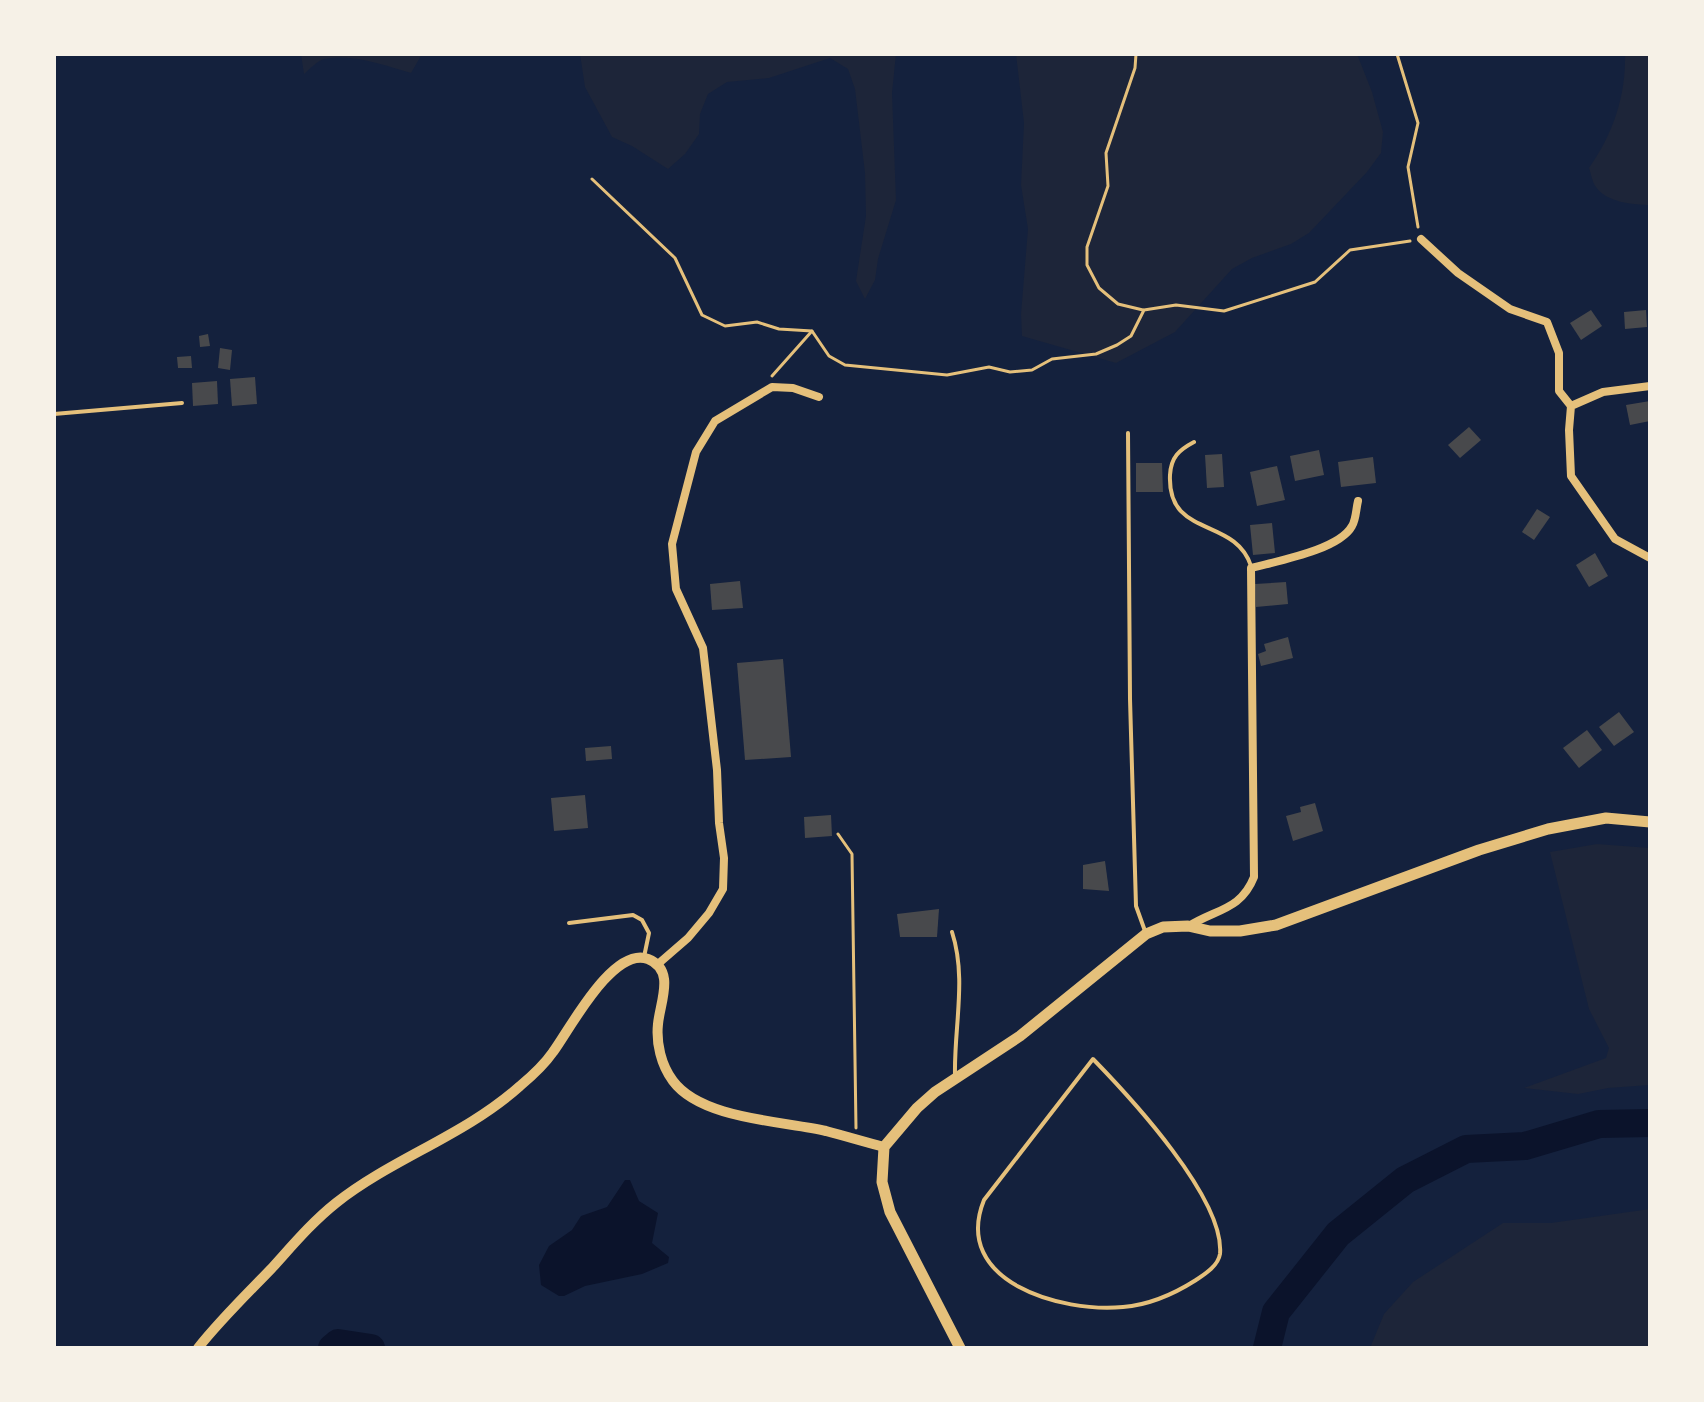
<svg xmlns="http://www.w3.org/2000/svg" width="1704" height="1402" font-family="'PT Serif',serif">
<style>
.green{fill:#1d2539}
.water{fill:#0b132b}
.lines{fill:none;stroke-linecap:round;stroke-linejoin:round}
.river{stroke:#0b132b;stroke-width:28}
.building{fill:#48494c}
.path{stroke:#e5c07b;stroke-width:3}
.service{stroke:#e5c07b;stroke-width:4}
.minor{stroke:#e5c07b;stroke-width:8}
.tertiary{stroke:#e5c07b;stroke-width:10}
.secondary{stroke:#e5c07b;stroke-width:11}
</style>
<rect width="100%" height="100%" fill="#14213d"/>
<g class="green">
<path d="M301,54H422L411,73C384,65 352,53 324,59C317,61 310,69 304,74Z"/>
<polygon points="580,54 896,54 892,93 896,200 878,259 875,280 865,299 856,281 866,216 865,173 855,89 848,69 830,58 769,78 727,82 708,94 700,114 699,134 685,154 668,169 632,146 612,137 585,87"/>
<polygon points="1016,54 1357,54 1372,92 1383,132 1381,153 1367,172 1309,233 1291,244 1252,258 1232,269 1175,332 1116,363 1022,336 1021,314 1028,229 1021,185 1024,123"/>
<path d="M1625,54H1650V205C1633,205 1606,202 1596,187C1592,182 1591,173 1589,168C1613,134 1626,96 1625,54Z"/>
<polygon points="1597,844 1650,848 1650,1085 1608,1088 1578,1094 1524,1088 1606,1058 1609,1048 1589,1009 1550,852"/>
<polygon points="1650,1209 1650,1348 1370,1348 1384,1314 1413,1282 1503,1223 1551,1223"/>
</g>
<polygon class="water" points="625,1180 630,1180 639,1201 658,1213 652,1243 669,1257 668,1263 642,1274 585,1286 564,1296 559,1296 541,1285 539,1265 549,1246 572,1230 581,1216 607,1207"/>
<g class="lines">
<g class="river">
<polyline points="332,1348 338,1343 371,1348"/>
<polyline points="1267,1348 1276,1312 1338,1234 1405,1180 1466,1149 1525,1146 1599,1124 1650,1123"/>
</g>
</g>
<g class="building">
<polygon points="1591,310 1602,326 1581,340 1570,323"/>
<polygon points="1646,310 1647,327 1625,329 1624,312"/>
<polygon points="208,334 210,346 200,347 199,336"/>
<polygon points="220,348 232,350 230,370 218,368"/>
<polygon points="191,356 192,368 178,368 177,357"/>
<polygon points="255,377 257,404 232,406 230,379"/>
<polygon points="217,381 218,404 193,406 192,383"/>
<polygon points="1650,401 1650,421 1630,425 1626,405"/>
<polygon points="1469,427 1481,440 1460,458 1448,445"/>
<polygon points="1319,450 1324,475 1295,481 1290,456"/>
<polygon points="1222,454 1224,487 1207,488 1205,455"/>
<polygon points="1373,457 1376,483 1341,487 1338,462"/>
<polygon points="1136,463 1162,463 1163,492 1136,492"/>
<polygon points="1277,466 1285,500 1257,506 1250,472"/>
<polygon points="1537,509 1550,517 1534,540 1522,532"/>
<polygon points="1272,523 1275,553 1253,555 1250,525"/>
<polygon points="1595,553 1608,576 1589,587 1576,565"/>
<polygon points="740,581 743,608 712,610 710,584"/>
<polygon points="1286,582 1288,604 1256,607 1255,584"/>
<polygon points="1288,637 1293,658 1261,666 1258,654 1266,651 1264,644"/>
<polygon points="783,659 791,757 745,760 737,663"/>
<polygon points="1619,712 1634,732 1614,746 1599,727"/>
<polygon points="1587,730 1602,750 1579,768 1563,748"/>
<polygon points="611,746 612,759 586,761 585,748"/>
<polygon points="585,795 588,828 554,831 551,798"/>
<polygon points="1315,803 1323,831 1293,841 1286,816 1301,812 1300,807"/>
<polygon points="831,815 832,836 805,838 804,817"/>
<polygon points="1105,861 1109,891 1083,889 1083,865"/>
<polygon points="939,909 937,937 900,937 897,914"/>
</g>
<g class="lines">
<g class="path">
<polyline points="1136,54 1135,68 1106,153 1108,186 1087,247 1087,265 1099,288 1118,304 1143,310"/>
<polyline points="1397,54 1418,123 1408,167 1418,227"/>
<polyline points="592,179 675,258 702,315 725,326 757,322 779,329 812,331 829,356 845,365 947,375 989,367 1010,372 1032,370 1052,359 1096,354 1117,345 1131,336 1144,310 1176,305 1224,311 1315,282 1350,250 1410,241"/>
<polyline points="772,376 812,331"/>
<polyline points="838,834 852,854 856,1128"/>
</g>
<g class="service">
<polyline points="54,414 182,403"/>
<polyline points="1128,433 1130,699 1136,906 1145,931"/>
<path d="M1194,442C1179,450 1171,457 1170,475C1167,539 1235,516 1251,566"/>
<polyline points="569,923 633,915 642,920 649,933 644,957"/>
<path d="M952,932C967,978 954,1027 955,1074"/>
<path d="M1093,1059C1130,1097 1225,1199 1220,1254C1218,1266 1205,1274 1196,1280C1174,1294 1149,1305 1123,1307C1062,1313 951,1282 984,1200Z"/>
</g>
<g class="minor">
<polyline points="1421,239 1458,273 1510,309 1547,322 1559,353 1559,391 1571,406"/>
<polyline points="1650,386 1603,392 1571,406 1569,430 1571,476 1615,539 1650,558"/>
<path d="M1189,926C1216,909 1241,910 1254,877L1251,568C1277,561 1339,550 1352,526C1356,520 1356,509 1358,501"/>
<polyline points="658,964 688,938 709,913 723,889 724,858 719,823 717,770 703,648 676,589 672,544 696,452 715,421 772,387 793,388 819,397"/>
</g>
<path class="tertiary" d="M198,1348C221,1319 247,1294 272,1268C292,1246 312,1222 336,1203C393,1158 464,1136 520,1086C532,1076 544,1065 553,1052C570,1029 613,946 648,959C676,970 660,1002 658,1024C656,1043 661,1065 673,1081C701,1119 782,1121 826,1131C845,1136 865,1142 884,1147"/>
<polyline class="secondary" points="960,1348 890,1212 882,1182 884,1147 917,1108 935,1092 1020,1036 1146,934 1163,927 1188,926 1210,931 1240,931 1276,925 1479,850 1548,829 1606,818 1650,822"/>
</g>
<rect width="1704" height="1402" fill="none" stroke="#f6f1e7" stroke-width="112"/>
</svg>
